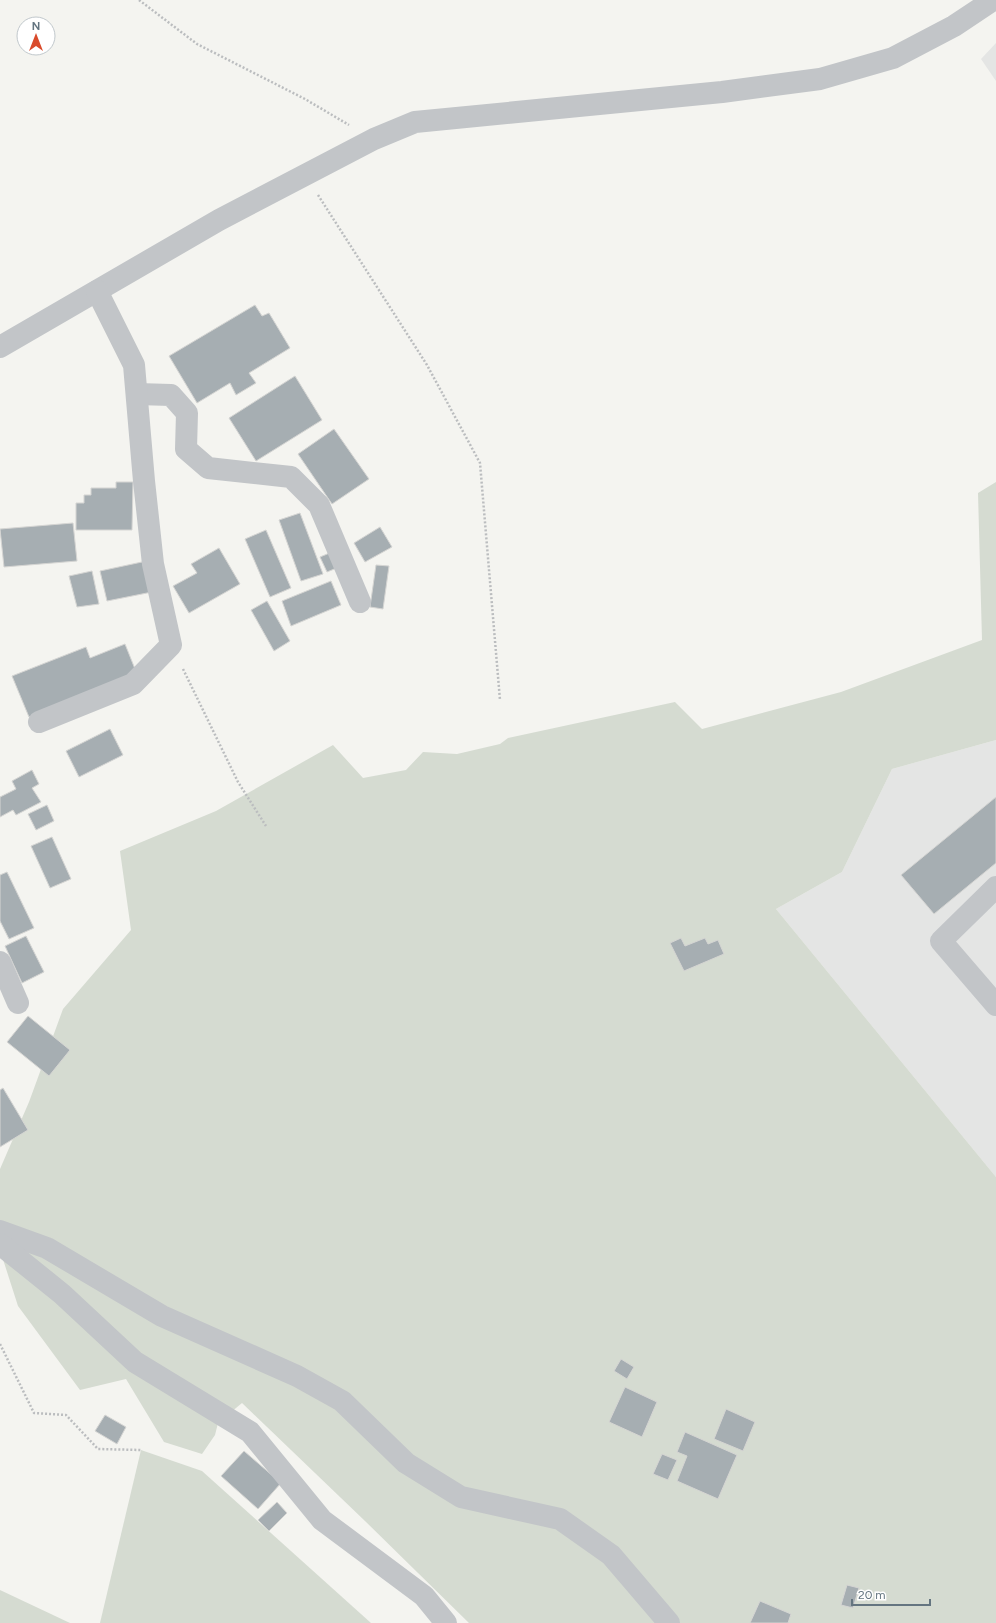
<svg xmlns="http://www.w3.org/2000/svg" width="996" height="1623" font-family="Figtree,sans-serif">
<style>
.built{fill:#e4e5e4}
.green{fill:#d5dbd1}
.building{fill:#a6aeb2;stroke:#d5d5d3}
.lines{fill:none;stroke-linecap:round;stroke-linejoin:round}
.path{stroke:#bbbdbf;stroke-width:2.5;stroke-dasharray:2 2;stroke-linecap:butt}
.minor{stroke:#c2c5c8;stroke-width:22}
</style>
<rect width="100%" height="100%" fill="#f4f4f0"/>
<g class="built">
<polygon points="996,43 996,81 981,59"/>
<polygon points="996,740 996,1177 776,909 842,872 892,769"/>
</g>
<g class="green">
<polygon points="996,482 996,740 892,769 842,872 776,909 996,1177 996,1623 469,1623 365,1521 242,1403 218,1423 215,1435 202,1454 164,1442 126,1379 80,1390 18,1306 0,1250 0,1169 29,1102 63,1009 131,930 120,851 216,811 333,745 363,778 406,770 423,752 457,754 500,744 508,738 675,702 702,729 841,692 982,640 978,493"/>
<polygon points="141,1450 202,1471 371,1623 100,1623"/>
<polygon points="0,1590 70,1623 0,1623"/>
</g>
<g class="building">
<polygon points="255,305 262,316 269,313 290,348 249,373 256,383 236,395 230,383 197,403 169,356"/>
<polygon points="295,376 322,420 256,461 229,418"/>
<polygon points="334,429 369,479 332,504 298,454"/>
<polygon points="116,482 133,482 132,530 76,530 76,503 84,503 84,495 91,495 91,488 116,488"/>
<polygon points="300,513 323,574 301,581 279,520"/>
<polygon points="73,523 77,561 4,567 0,529"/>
<polygon points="380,527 392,547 365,562 354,543"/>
<polygon points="266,530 291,588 270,597 245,539"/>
<polygon points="219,548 240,584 189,613 173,586 197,573 191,564"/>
<polygon points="332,552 339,567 327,572 320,557"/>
<polygon points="142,562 152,592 107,601 100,571"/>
<polygon points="376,565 389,566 383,609 370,607"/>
<polygon points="92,571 99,604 77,607 69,576"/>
<polygon points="331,581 341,605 291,626 282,601"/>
<polygon points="267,601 290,641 274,651 251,610"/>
<polygon points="125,644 137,674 29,717 12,676 86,647 90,658"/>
<polygon points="110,729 123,755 79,777 66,751"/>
<polygon points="32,770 39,784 32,788 41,802 16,815 13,810 0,817 0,797 16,789 12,781"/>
<polygon points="996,797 996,863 934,914 901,875"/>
<polygon points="47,805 54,821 36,830 28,814"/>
<polygon points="52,837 71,879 50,888 31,846"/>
<polygon points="7,872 34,928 9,939 0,921 0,875"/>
<polygon points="26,936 44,972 22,983 5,946"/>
<polygon points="681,938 685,946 705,938 708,944 718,940 724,954 684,971 670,943"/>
<polygon points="28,1016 70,1050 49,1076 7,1042"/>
<polygon points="3,1088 28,1130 0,1147 0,1090"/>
<polygon points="621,1359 634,1367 627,1379 614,1371"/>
<polygon points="625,1387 657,1402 642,1437 609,1422"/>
<polygon points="726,1409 755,1422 743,1451 714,1439"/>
<polygon points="105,1415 126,1427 117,1444 95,1431"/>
<polygon points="685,1432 737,1455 718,1499 677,1481 687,1456 677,1452"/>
<polygon points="244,1451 281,1483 258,1509 221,1476"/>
<polygon points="662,1454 677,1460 668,1480 653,1474"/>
<polygon points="277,1502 287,1513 269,1531 258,1520"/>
<polygon points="847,1585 859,1588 853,1608 841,1605"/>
<polygon points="760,1601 791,1614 788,1623 750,1623"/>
</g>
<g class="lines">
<g class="path">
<polyline points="139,0 197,44 305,99 349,125"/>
<polyline points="318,195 427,365 480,463 500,700"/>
<polyline points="183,669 238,782 266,826"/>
<polyline points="0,1344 34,1413 66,1415 98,1449 141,1450"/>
</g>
<g class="minor">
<polyline points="0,347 219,220 374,139 415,122 722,92 820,79 893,58 954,26 993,0"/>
<polyline points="137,394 171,395 187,413 186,449 208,468 291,477 319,505 360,602"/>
<polyline points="39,722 133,684 171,645 153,564 144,481 134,365 97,291"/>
<polyline points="996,887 941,941 996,1005"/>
<polyline points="0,962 18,1003"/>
<polyline points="0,1231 47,1248 162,1316 297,1376 342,1401 406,1463 461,1497 560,1519 611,1555 669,1623"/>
<polyline points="0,1244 62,1294 135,1362 250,1432 322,1520 424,1596 446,1623"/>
</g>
</g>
<g transform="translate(36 36)"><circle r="19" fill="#ffffff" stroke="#c1c8cc"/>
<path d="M0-3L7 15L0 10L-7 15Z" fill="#d94b2b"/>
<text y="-6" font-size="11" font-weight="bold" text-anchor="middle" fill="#647580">N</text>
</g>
<path d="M852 1599v6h78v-6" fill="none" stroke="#647580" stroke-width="2"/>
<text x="858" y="1599" font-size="12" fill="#647580" stroke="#ffffff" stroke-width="3" paint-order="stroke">20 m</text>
</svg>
